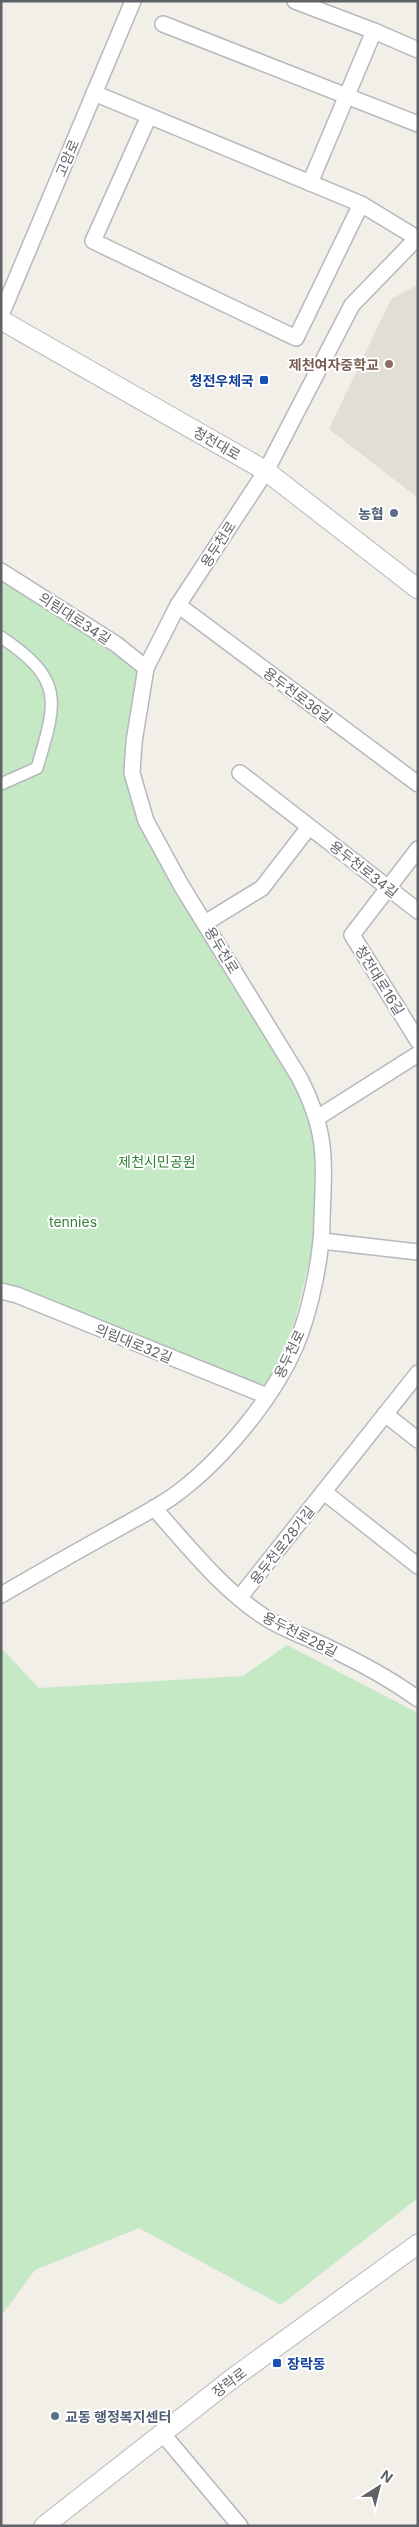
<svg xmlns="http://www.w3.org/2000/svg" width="419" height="2527" font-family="Inter,'Noto Sans KR',sans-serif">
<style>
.education{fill:#e1ded6}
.green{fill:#c5e8c5}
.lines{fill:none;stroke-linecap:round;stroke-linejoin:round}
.pedestrian-casing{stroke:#b5b8bc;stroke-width:14}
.minor-casing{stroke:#b5b8bc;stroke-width:18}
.tertiary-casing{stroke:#b5b8bc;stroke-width:21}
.pedestrian{stroke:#fff;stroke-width:11}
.minor{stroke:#fff;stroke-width:15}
.tertiary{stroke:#fff;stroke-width:19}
.education-dot{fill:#8d6e63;stroke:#fff;stroke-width:2}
.transit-dot{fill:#1a4fb4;stroke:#fff;stroke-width:2}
.service-dot{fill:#5c6f8a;stroke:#fff;stroke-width:2}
.labels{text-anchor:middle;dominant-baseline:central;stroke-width:4;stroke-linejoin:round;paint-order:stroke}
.street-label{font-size:14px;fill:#5f6368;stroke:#fff}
.education-label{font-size:14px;font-weight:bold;fill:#785e54;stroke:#fff;text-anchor:end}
.transit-label{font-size:14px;font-weight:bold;fill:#164399;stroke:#fff;text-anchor:end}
.service-label{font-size:14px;font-weight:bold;fill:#4e5e75;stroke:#fff;text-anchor:end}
.park-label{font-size:14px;fill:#348238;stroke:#fff}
</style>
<rect width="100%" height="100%" fill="#f1efe8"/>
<polygon class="education" points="418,285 418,498 329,429 391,299"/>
<g class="green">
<polygon points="1,578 107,648 138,671 129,742 146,833 173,889 206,935 292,1078 315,1133 314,1242 295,1320 287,1342 263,1390 1,1291"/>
<polygon points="287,1645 418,1713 418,2198 281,2305 139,2228 35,2270 1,2316 1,1648 39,1688 243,1676"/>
</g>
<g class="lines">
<defs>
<path id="pedestrian" d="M1,637C65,680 57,701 37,768L1,784"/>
<g id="minor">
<polyline points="295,1 374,31"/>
<polyline points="163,24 418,124"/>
<polyline points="94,93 361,204 417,238"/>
<polyline points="149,116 93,241 296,338 361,204"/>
<polyline points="310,183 374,31 418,50"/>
<polyline points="1,315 133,1"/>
<polyline points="1,571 116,644 146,668"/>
<polyline points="178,605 418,784"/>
<polyline points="240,773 418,911"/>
<polyline points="418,849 352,935 418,1041"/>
<polyline points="205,923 262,888 309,827"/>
<polyline points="317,1118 418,1054"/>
<polyline points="322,1241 418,1252"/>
<polyline points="1,1291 17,1295 267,1396"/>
<polyline points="385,1414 418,1440"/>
<polyline points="324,1492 418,1566"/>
<path d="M154,1508C188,1546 222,1590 266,1618C284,1630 305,1636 325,1646C357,1661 389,1678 418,1699"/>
<path d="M1,1595C37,1574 74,1553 110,1533C131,1521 153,1510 172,1497C220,1463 273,1399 296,1345C310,1312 322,1256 322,1220C324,1159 328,1133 299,1077L181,885L146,821L132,773L134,742L146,668L178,605L266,471L352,305L418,237"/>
<polyline points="240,1597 418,1373"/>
<polyline points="162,2433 240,2526"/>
</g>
<g id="tertiary">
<polyline points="1,320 266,471 418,589"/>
<polyline points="44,2526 233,2378 418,2244"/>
</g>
</defs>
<use href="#pedestrian" class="pedestrian-casing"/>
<use href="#minor" class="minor-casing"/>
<use href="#tertiary" class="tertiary-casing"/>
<use href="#pedestrian" class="pedestrian"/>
<use href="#minor" class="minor"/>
<use href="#tertiary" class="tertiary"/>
</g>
<circle class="education-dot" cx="389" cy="364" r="5"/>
<g class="transit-dot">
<rect x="259" y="375" width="10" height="10" rx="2.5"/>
<rect x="272" y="2358" width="10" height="10" rx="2.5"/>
</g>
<g class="service-dot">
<circle cx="394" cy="513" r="5"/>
<circle cx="55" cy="2416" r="5"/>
</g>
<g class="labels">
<g class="street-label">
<text transform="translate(67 158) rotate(-67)">고암로</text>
<text transform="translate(217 443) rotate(30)">청전대로</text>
<text transform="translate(218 544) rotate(-57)">용두천로</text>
<text transform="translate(75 618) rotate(33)">의림대로34길</text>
<text transform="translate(298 695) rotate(37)">용두천로36길</text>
<text transform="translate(364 869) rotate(38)">용두천로34길</text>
<text transform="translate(222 950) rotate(59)">용두천로</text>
<text transform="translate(380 980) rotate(58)">청전대로16길</text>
<text transform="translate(134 1343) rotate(22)">의림대로32길</text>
<text transform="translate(289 1354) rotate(-64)">용두천로</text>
<text transform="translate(282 1545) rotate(-52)">용두천로28가길</text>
<text transform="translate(300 1634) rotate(27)">용두천로28길</text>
<text transform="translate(229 2382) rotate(-37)">장락로</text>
</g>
<g class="education-label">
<text x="379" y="364">제천여자중학교</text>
</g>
<g class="transit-label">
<text x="254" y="380">청전우체국</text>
<text x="287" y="2363" text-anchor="start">장락동</text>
</g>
<g class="service-label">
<text x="384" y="513">농협</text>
<text x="65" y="2416" text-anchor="start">교동 행정복지센터</text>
</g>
<g class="park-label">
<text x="157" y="1161">제천시민공원</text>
<text x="73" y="1221">tennies</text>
</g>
</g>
<rect width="419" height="2527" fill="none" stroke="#5f6368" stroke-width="5"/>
<g transform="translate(379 2487) rotate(36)" stroke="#ffffff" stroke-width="4" paint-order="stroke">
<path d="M0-4L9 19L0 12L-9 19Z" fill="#5f6368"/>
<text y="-8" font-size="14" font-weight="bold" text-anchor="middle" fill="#5f6368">N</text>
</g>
</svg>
